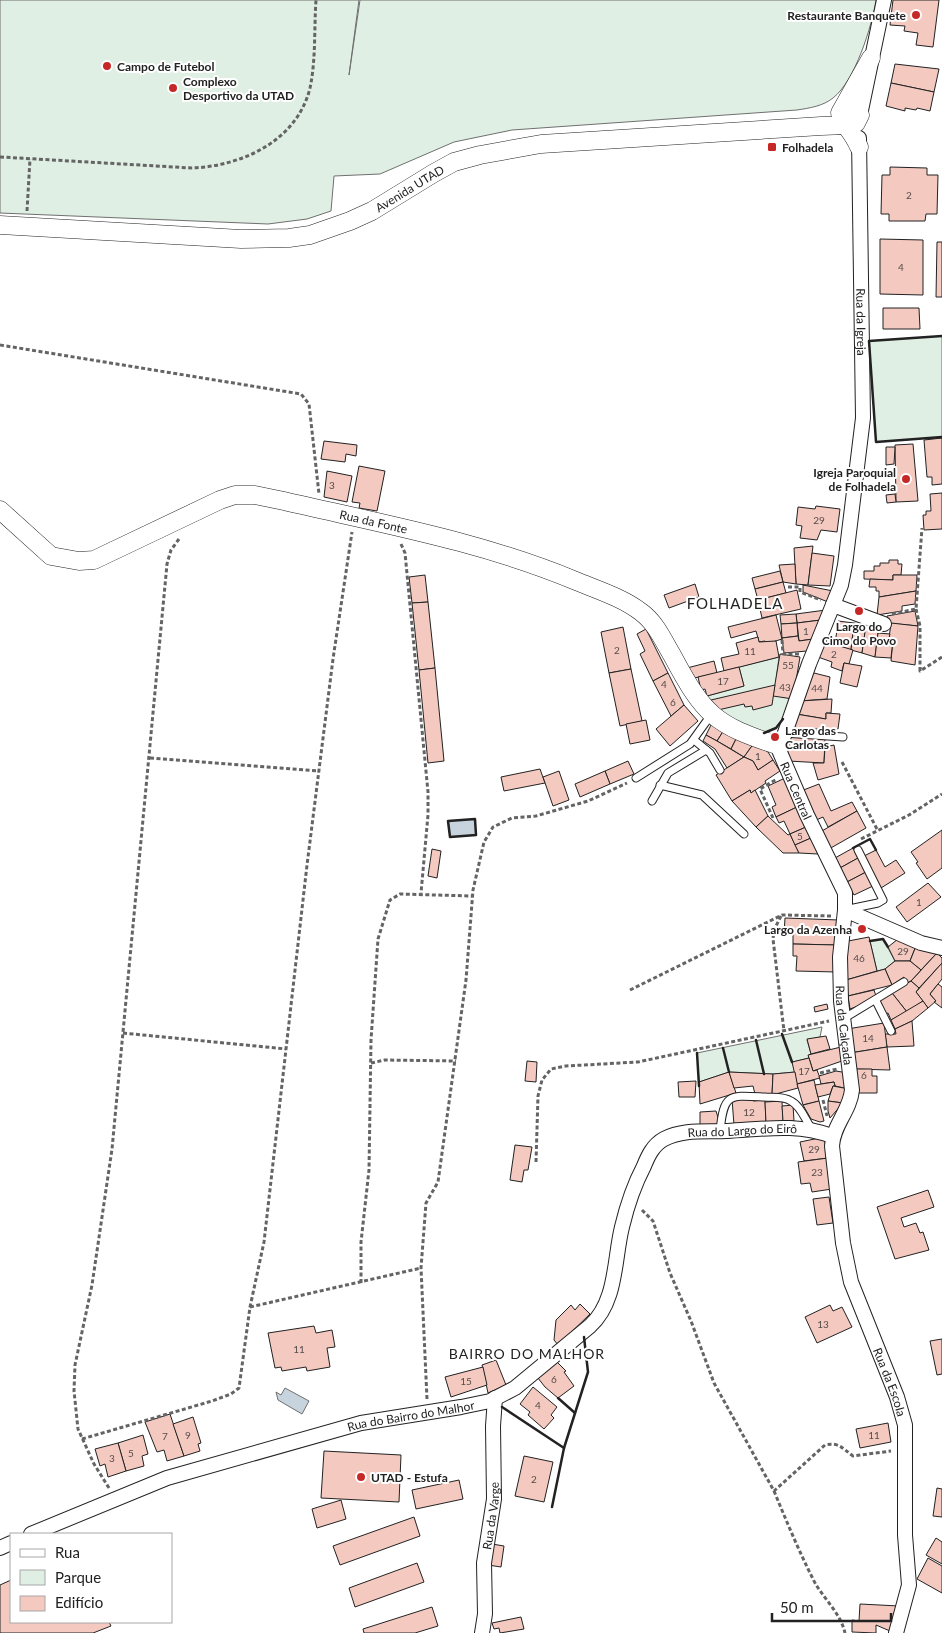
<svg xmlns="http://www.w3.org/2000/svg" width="942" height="1633" font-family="Lato,sans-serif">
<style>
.green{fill:#e0efe3;stroke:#6f6f6f}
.water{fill:#c7d3dd;stroke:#6f6f6f}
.building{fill:#f3c9c0;stroke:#222}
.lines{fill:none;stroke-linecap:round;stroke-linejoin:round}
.service-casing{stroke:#222;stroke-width:9}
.minor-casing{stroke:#222;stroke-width:16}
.tertiary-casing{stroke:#222;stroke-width:19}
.path{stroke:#646464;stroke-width:3;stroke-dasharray:4 2.5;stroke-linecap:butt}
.service{stroke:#fff;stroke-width:7}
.minor{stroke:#fff;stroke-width:14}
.tertiary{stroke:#fff;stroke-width:18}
.wall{stroke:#222;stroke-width:2.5}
.poi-dot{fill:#c62828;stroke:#fff;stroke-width:2}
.labels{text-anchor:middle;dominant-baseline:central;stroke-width:4;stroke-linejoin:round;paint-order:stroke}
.number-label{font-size:10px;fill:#564c4a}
.poi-label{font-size:12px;font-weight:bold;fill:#222;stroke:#fff;text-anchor:start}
.street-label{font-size:12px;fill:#222;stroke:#fff}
.neighbourhood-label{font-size:14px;letter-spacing:1px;fill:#222;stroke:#fff}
.quarter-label{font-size:15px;letter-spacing:1px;fill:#222;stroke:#fff}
</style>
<rect width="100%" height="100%" fill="#fff"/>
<g class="green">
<path d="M0,0H359L349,75L360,0H876C872,26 855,81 833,98C823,106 810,108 797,110L512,130L454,142L380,174L334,176L331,211L307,219L268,224L0,213Z"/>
<polygon points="942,336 942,437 876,442 869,341"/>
<path d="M779,657L774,695L793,699C789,708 785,719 778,726C755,747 721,713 707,696L744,686L739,667Z"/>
<polygon points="883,939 895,961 885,969 877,971 870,941"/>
<polygon points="822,1027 820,1037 807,1040 811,1054 809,1055 809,1058 793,1062 795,1072 773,1074 729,1072 699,1082 697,1053"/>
</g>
<g class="water">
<polygon points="475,819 476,835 450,837 448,821"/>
<polygon points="285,1388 309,1401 302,1414 278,1400 276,1392 281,1395"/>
</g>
<g class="building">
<polygon points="893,0 939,0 933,47 916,45 918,33 904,31 905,26 890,25"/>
<polygon points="895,64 939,69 934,92 891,83"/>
<polygon points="891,83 934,92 930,111 917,108 916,110 905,108 905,111 886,106"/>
<polygon points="890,167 927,168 927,175 938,175 937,214 926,214 925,221 889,221 889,214 881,214 882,175 890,175"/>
<polygon points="880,239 923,240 923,295 880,294"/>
<polygon points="937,242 942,242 942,297 936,297"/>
<polygon points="883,308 919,308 920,329 883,329"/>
<polygon points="942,438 942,484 932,485 932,477 927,477 924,440"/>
<polygon points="324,441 357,445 356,456 346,454 345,462 321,459"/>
<polygon points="913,444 918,501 896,502 895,445"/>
<polygon points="886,447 895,447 894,464 886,465"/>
<polygon points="359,466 385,471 377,511 359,508 360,503 352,502"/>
<polygon points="327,471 352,476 347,502 324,497"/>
<polygon points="942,493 942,529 924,530 923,515 926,515 926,511 931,511 930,494"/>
<polygon points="895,494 896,502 887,503 886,495"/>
<polygon points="816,506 840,509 837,532 821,530 817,540 800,538 802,526 796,525 798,507 815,509"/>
<polygon points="813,546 808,585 796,584 794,548"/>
<polygon points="812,553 834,556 830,586 808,585"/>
<polygon points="889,560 898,560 898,564 902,564 901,575 893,575 893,580 864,579 864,571 874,571 874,566 880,566 880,563 889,563"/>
<polygon points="795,564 796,584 783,582 779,565"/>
<polygon points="780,571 783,582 755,589 752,578"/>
<polygon points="425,575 428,602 412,603 409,577"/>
<polygon points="893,575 917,575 916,591 879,597 879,591 876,591 876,587 869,587 870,579 893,580"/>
<polygon points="783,582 786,593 758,600 755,589"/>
<polygon points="695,584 699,597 669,608 664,595"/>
<polygon points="803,585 833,591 828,602 803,592"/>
<polygon points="797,590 801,609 762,618 758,600"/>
<polygon points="916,591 915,604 902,606 902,611 877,615 879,597"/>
<polygon points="428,602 435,668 419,670 412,603"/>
<polygon points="826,610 821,620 797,623 796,614"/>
<polygon points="915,611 918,626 887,623 887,616"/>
<polygon points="796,614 797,623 781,624 780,615"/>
<polygon points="776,615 782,639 766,644 765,641 759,642 756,631 731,638 728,627"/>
<polygon points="821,620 813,639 799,641 797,623"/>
<polygon points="838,621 854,623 851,650 835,645"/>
<polygon points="797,623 798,636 782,638 781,624"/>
<polygon points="854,623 866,625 862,653 851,650"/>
<polygon points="891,623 918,626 915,665 891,661 893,639 889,638"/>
<polygon points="866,625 879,626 875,657 862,653"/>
<polygon points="623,627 631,669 609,673 601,632"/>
<polygon points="646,629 668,673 653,681 640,654 645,651 637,634"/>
<polygon points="878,633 890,634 889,638 893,639 891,658 875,657"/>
<polygon points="798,636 799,641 813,639 807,651 784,653 782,638"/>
<polygon points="758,637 759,642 776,641 779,657 724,671 721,658 739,654 736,643"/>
<polygon points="823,641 853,650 849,664 844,663 842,671 831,667 832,662 818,657"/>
<polygon points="780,654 800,657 793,699 773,696"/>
<polygon points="714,661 717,673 690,679 687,668"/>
<polygon points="844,663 862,666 857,687 840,683"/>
<polygon points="739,667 744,686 707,696 705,689 701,690 698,677"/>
<polygon points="435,668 444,761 428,763 419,670"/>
<polygon points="631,669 642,721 620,726 609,673"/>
<polygon points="810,672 830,677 827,699 800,701"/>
<polygon points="668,673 684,705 671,716 653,681"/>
<polygon points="775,685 772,705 753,710 752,706 745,707 744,704 718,710 711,700"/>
<polygon points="832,699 831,713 826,713 826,719 796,714 800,701"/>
<polygon points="684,705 698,721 670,746 656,729"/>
<polygon points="826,713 840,714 838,729 791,729 796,714 826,719"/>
<polygon points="646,720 650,740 630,744 626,724"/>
<polygon points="712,723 724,730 717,741 706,735"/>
<polygon points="724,730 737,737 731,749 717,741"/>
<polygon points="706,735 717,741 744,757 727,768 715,749 703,741"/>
<polygon points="737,737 754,743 744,757 731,749"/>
<polygon points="787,737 825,739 824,763 788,761"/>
<polygon points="754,743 768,752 773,760 758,770 753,761 744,757"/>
<polygon points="834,745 839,774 818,780 813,763 824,763 825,747"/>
<polygon points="744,757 753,761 758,770 773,760 780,771 765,781 766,783 751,793 750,790 732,801 716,775"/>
<polygon points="628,761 634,774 610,784 605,771"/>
<polygon points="540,769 545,783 504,791 501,777"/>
<polygon points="559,771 569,800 553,806 543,777"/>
<polygon points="605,771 610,784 580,797 575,784"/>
<polygon points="785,778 797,807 776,817 772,807 776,805 768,786"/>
<polygon points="819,784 831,811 852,802 857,811 828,827 823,817 814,821 801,791"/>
<polygon points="750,790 751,793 755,790 768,816 756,827 732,801"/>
<polygon points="797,807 806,827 790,834 784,821 779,823 776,817"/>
<polygon points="857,811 866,828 829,849 820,832"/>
<polygon points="768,816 788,835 790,834 799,853 783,853 756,827"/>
<polygon points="806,827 811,838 795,845 790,834"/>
<polygon points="942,830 942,868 927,879 916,863 918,862 911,852"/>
<polygon points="811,838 818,854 799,853 795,845"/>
<polygon points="853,848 858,858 840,868 835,858"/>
<polygon points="432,849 441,851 437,878 428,876"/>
<polygon points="876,850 885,867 896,860 905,873 881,888 864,856"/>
<polygon points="858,858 866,872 847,882 840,868"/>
<polygon points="866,872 873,886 854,895 847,882"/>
<polygon points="928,883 941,897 907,922 896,907"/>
<polygon points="785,918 839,920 837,945 793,944 793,934 784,934"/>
<polygon points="869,937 877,971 846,980 843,942"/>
<polygon points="898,939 916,946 910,961 895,961 888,947"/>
<polygon points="793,944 837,945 836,972 796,971 797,956 793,956"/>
<polygon points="916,946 937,953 921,970 910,961"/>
<polygon points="937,953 942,958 942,963 919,988 911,981"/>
<polygon points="895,961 910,961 921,970 911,981 907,983 904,977 892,985 885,969"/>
<polygon points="942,963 942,979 930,994 936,1001 928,1008 916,992"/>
<polygon points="885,969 892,985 848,996 846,980"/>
<polygon points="911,981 919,988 916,992 923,1001 907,1012 892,993"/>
<polygon points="938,984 942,987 942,1008 934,1002 936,1001 930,994"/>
<polygon points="874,990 877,999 850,1009 848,996"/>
<polygon points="892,993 907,1012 891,1020 888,1013 885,1014 878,1001"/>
<polygon points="923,1001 928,1008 912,1021 895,1029 891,1020"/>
<polygon points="827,1004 828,1009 815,1012 814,1007"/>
<polygon points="912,1021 914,1046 887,1047 885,1034 896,1034 895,1029"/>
<polygon points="884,1023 887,1047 850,1053 847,1029"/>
<polygon points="826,1036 830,1049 811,1054 807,1039"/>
<polygon points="841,1047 842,1061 813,1071 808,1055"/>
<polygon points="887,1047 890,1070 852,1069 850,1053"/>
<polygon points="809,1058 813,1071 817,1070 820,1078 797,1084 792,1062"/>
<polygon points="527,1061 537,1062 536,1082 525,1081"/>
<polygon points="856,1069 872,1069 872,1076 877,1076 877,1093 856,1093"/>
<polygon points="836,1071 848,1073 849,1089 835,1086 834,1082 821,1084 819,1076"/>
<polygon points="729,1072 736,1093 700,1104 699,1082"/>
<polygon points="729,1072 773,1074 772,1095 755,1094 753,1086 734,1088"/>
<polygon points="795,1072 798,1088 772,1095 773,1074"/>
<polygon points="814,1080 819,1101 803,1105 797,1084"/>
<polygon points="696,1081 695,1097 679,1097 678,1082"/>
<polygon points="834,1082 835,1086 833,1086 830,1094 818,1097 815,1085"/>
<polygon points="833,1086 849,1089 843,1103 828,1101"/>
<polygon points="753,1098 753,1101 765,1100 766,1123 734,1125 732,1099"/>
<polygon points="782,1101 783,1121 766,1123 765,1102"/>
<polygon points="819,1101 824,1121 820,1122 811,1119 803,1105"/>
<polygon points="828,1101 843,1103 830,1118 828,1111"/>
<polygon points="793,1105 794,1121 783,1121 782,1106"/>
<polygon points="716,1111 720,1124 700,1126 700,1112"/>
<polygon points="824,1137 828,1158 804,1161 800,1142"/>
<polygon points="515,1145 532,1147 528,1170 524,1170 522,1182 510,1180"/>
<polygon points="828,1158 832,1189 812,1192 810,1183 801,1184 798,1162"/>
<polygon points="928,1190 934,1207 901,1218 904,1227 916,1223 920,1233 923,1232 929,1250 895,1259 877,1207"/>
<polygon points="829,1197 833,1223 817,1225 813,1199"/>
<polygon points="580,1304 590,1314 558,1345 554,1340 556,1320 571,1305 575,1310"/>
<polygon points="830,1305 833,1311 842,1307 852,1327 817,1343 805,1317"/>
<polygon points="314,1326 316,1333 332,1330 335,1347 327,1348 330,1367 307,1371 306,1367 282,1371 281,1367 275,1368 268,1333"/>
<polygon points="942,1339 942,1374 937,1375 930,1341"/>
<polygon points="553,1358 566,1371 564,1372 574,1386 558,1398 545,1387 534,1373"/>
<polygon points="496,1360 506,1385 488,1393 482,1365"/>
<polygon points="483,1367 487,1385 451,1397 445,1377"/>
<polygon points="533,1387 557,1407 551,1415 554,1418 544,1429 528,1415 530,1412 520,1404"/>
<polygon points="170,1414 184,1456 167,1461 164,1450 157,1452 145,1422"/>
<polygon points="193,1417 201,1443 198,1444 200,1451 184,1456 173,1424"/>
<polygon points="888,1423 891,1442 860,1448 856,1429"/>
<polygon points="143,1435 148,1454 142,1456 144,1466 126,1471 118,1443"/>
<polygon points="118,1443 126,1471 108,1477 105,1464 100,1466 95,1449"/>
<polygon points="324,1451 401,1455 399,1502 321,1498"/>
<polygon points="524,1456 553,1462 544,1502 515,1496"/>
<polygon points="459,1480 463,1499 416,1509 412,1490"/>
<polygon points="937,1488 942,1489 942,1517 933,1516"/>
<polygon points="341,1500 346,1519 317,1528 312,1509"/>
<polygon points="414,1517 420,1536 340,1565 333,1546"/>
<polygon points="936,1538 942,1542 942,1564 926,1555"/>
<polygon points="492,1544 504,1546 501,1567 488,1565"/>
<polygon points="928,1558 942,1566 942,1593 917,1579"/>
<polygon points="417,1563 424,1582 355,1607 349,1588"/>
<polygon points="11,1580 11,1622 109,1622 111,1626 93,1633 0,1633 0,1585"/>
<polygon points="860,1604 899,1606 890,1631 876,1625 876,1633 852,1632 852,1620 859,1621"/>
<polygon points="432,1607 438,1626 415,1633 364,1633 363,1629"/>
<polygon points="521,1617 524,1629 500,1633 499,1628 494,1629 492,1623"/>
</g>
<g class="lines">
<defs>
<g id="service">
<polyline points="784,733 843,737"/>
<polyline points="694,740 710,753 720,770"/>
<polyline points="636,778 690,744 711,715"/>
<polyline points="660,785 702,795 744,834"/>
<polyline points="652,801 668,773 706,750"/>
<polyline points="849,909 878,903 883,900 858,850"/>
<polyline points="876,1001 891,1031"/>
<polyline points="843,1019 904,982"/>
<path d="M720,1131C724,1093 729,1095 764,1097C773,1098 783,1096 791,1101C801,1106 805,1120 812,1129"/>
</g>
<g id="minor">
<polyline points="860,115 884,0"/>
<path id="s1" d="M859,138L863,418L845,565L841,585L809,664L779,750L807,815L845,893V910L840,957L841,1001L852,1090C850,1111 833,1125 832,1146L843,1243L851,1282L897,1397L905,1425V1535L909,1585L896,1633"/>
<polyline points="833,605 884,624"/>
<polyline points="845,910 921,943 942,948"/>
<path id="s2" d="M31,1534L167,1478L361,1423L461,1407L490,1401L515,1388L590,1326C617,1302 614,1259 622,1227C627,1206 634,1185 644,1166C648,1156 653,1145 664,1139C683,1129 706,1132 727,1131C765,1129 796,1123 832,1136"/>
<polyline points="0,1548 11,1543"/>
<path id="s3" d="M482,1633L485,1614L484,1563L494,1499L493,1426L495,1398"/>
</g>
<g id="tertiary">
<polyline points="840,113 871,58"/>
<path id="s4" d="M0,225L241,239L289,238L310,235L350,221L372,211L434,173L454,162L480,155L541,144L821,126L847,125L856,123L860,115L855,108L850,107L842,111L841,119C848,129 854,135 859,147"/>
<path id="s5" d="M0,510L51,556L79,561L94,560L220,500L235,495H255L284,501C383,524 483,542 576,581C598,590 623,598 641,612C656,623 663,640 672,655C704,715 714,725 780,746"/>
</g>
</defs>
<use href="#service" class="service-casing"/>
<use href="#minor" class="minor-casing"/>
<use href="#tertiary" class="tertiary-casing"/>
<g class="path">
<path d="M0,157L192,168C242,166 297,141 310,88C316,60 314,29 316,0"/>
<polyline points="27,211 30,159"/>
<polyline points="0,345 301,394 309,404 319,494"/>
<polyline points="401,544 405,553 428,792 428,815 421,893"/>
<polyline points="788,587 800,587 800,592 821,600"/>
<polyline points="916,609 920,626 920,671 942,657"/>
<polyline points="892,614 916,609 922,528"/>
<polyline points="782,640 783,654 799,654"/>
<polyline points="150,758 319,771"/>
<polyline points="842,762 878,831"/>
<polyline points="773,818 760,789 777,779"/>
<polyline points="861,839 909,815 942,794"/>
<polyline points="781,916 774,930 773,939 784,1031"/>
<polyline points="630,990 782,915 832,916"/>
<polyline points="123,1033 286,1049"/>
<polyline points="371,1063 385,1060 456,1061"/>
<polyline points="820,1073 837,1069"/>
<polyline points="823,1100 827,1116"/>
<polyline points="536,1162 538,1096 542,1080 551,1069 566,1066 638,1062 829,1021"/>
<path d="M642,1210L653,1221L670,1273L691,1321L714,1383L774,1491L825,1445C839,1442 842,1448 853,1456L891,1451"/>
<polyline points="361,1283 361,1242 369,1170 371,1040 378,939 390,900 400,894 472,896"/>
<polyline points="250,1307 421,1268"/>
<polyline points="427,1399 421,1268 426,1203 438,1182 466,980 473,890 484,842 493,827 512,818 536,816 588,801 627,783"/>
<polyline points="82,1439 212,1401 231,1394 239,1388 250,1307 264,1242 307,865 333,659 352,532"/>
<polyline points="109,1488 94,1464 78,1429 74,1391 75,1365 92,1285 112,1149 167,564 171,550 179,539"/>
<path d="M774,1491C786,1520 798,1549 812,1577C821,1597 840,1611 845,1633"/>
</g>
<use href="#service" class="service"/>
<use href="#minor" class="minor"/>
<use href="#tertiary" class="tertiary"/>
<g class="wall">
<polyline points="942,336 869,341 876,442 942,437"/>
<polyline points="764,733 776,728 783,719"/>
<polygon points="475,819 476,835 450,837 448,821"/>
<polyline points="853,848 870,839 876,850"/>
<polyline points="870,941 883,939 888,947"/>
<polyline points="782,1034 792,1062"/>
<polyline points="756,1040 764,1074"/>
<polyline points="723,1048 729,1072"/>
<polyline points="697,1053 699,1086"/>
<polyline points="558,1398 575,1413"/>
<polyline points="502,1407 564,1448"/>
<polyline points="552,1507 564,1448 588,1372 584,1337"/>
</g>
</g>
<g class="poi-dot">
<circle cx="916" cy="15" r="5"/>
<circle cx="107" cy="66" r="5"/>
<circle cx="173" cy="88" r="5"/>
<rect x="767" y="142" width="10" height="10" rx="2.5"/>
<circle cx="906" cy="479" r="5"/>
<circle cx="859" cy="611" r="5"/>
<circle cx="775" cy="737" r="5"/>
<circle cx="862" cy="929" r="5"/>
<circle cx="361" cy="1477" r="5"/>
</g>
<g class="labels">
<g class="number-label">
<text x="909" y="195">2</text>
<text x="901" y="267">4</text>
<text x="332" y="485">3</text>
<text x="819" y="520">29</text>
<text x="806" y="631">1</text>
<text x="617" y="650">2</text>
<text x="750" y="651">11</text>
<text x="834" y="654">2</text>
<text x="788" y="665">55</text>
<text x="723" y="681">17</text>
<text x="664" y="684">4</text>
<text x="785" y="687">43</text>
<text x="817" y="688">44</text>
<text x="673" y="702">6</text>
<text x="758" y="756">1</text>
<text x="800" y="836">5</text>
<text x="919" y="902">1</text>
<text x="903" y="951">29</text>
<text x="859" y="958">46</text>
<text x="868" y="1038">14</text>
<text x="804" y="1071">17</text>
<text x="864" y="1075">6</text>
<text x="749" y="1112">12</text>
<text x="814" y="1149">29</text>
<text x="817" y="1172">23</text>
<text x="823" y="1324">13</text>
<text x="299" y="1349">11</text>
<text x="554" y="1379">6</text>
<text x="466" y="1381">15</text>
<text x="538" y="1405">4</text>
<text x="188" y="1435">9</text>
<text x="874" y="1435">11</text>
<text x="165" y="1436">7</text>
<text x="131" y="1453">5</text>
<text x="112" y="1458">3</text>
<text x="534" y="1479">2</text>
</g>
<g class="poi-label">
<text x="906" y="15" text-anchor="end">Restaurante Banquete</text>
<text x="117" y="66">Campo de Futebol</text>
<text x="183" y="81">Complexo<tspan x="183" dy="14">Desportivo da UTAD</tspan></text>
<text x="782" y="147">Folhadela</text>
<text x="896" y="472" text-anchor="end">Igreja Paroquial<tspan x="896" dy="14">de Folhadela</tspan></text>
<text x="859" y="626" text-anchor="middle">Largo do<tspan x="859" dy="14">Cimo do Povo</tspan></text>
<text x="785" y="730">Largo das<tspan x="785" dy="14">Carlotas</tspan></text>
<text x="852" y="929" text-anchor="end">Largo da Azenha</text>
<text x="371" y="1477">UTAD - Estufa</text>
</g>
<g class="street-label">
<text stroke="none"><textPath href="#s4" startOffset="421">Avenida UTAD</textPath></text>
<text stroke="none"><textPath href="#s1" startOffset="184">Rua da Igreja</textPath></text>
<text stroke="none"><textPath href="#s5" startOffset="409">Rua da Fonte</textPath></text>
<text stroke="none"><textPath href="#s1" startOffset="669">Rua Central</textPath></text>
<text stroke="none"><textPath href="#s1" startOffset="915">Rua da Calçada</textPath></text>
<text stroke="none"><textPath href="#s2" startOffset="890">Rua do Largo do Eirô</textPath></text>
<text stroke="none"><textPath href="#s1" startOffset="1285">Rua da Escola</textPath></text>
<text stroke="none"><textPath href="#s2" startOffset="399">Rua do Bairro do Malhor</textPath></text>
<text stroke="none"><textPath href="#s3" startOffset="118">Rua da Varge</textPath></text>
</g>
<g class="neighbourhood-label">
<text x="527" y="1353">BAIRRO DO MALHOR</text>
</g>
<g class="quarter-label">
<text x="735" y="603">FOLHADELA</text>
</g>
</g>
<rect x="10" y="1533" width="162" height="90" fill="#ffffff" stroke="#a7a7a7"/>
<rect x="20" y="1549" width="25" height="8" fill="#ffffff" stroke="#a7a7a7"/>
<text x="55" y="1558" font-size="15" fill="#222222">Rua</text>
<rect x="20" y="1570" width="25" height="15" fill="#e0efe3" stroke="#a7a7a7"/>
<text x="55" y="1583" font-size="15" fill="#222222">Parque</text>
<rect x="20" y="1596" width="25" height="15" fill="#f3c9c0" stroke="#a7a7a7"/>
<text x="55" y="1608" font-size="15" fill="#222222">Edifício</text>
<path d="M772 1613v8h119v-8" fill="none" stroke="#222222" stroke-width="2.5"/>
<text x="780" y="1613" font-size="15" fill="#222222" stroke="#ffffff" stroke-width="4" paint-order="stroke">50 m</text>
</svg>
